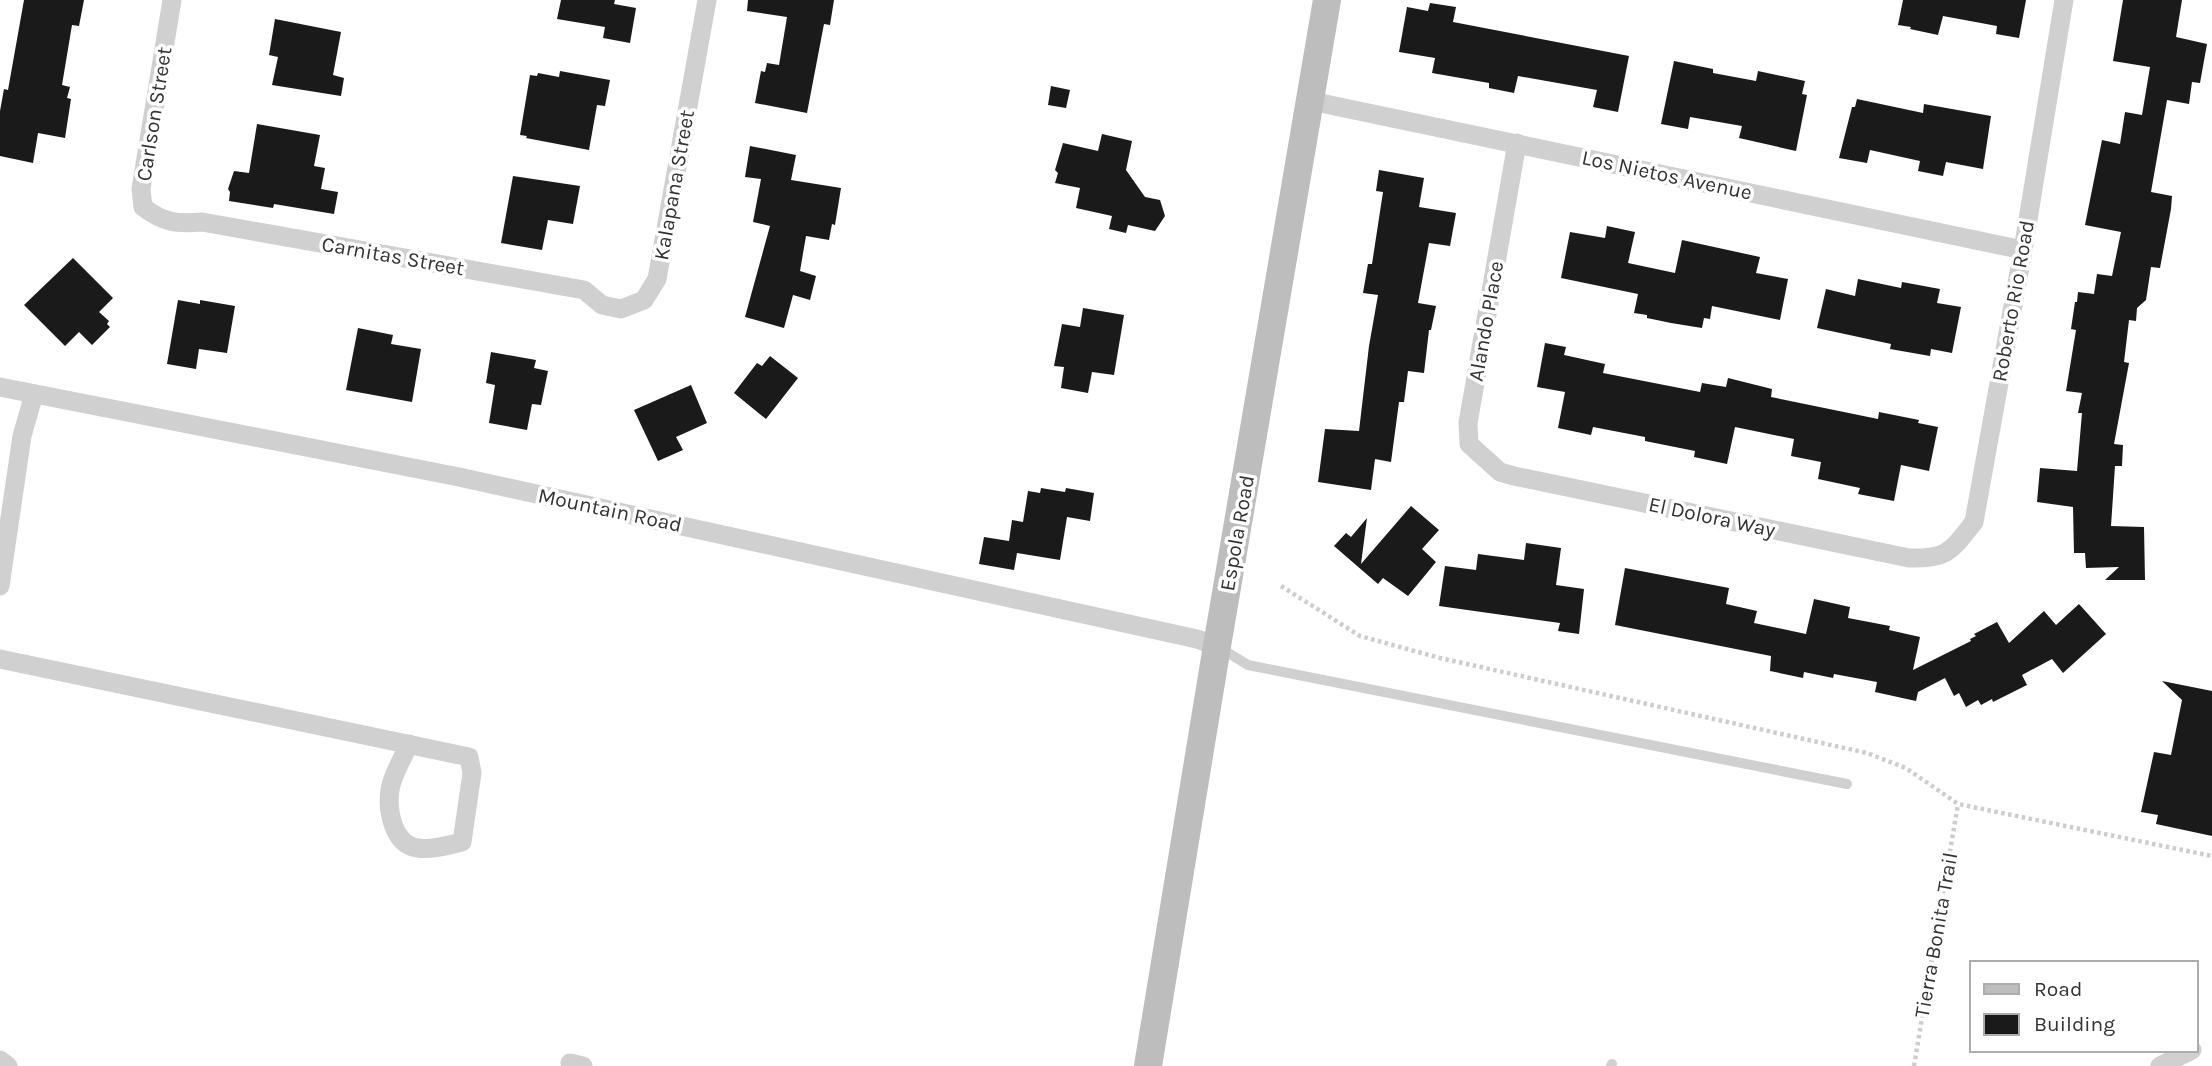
<svg xmlns="http://www.w3.org/2000/svg" width="2212" height="1066" font-family="Karla,sans-serif">
<style>
.building{fill:#1a1a1a}
.lines{fill:none;stroke-linecap:round;stroke-linejoin:round}
.path{stroke:#cdcdcd;stroke-width:4.5;stroke-dasharray:3.5 3.5;stroke-linecap:butt}
.lane{stroke:#d0d0d0;stroke-width:10}
.street{stroke:#d0d0d0;stroke-width:19}
.secondary{stroke:#bdbdbd;stroke-width:28}
.labels{text-anchor:middle;dominant-baseline:central;stroke-width:7;stroke-linejoin:round;paint-order:stroke}
.street-label{font-size:21px;fill:#333;stroke:#fff}
</style>
<rect width="100%" height="100%" fill="#fff"/>
<g class="building">
<polygon points="24,0 84,0 79,26 72,25 62,85 70,87 67,98 71,99 65,138 38,133 33,163 0,156 0,111 4,89 8,90"/>
<polygon points="561,0 615,0 614,4 636,8 630,43 603,38 605,27 557,19"/>
<polygon points="748,0 834,0 830,25 824,24 807,113 755,103 761,71 765,72 767,63 779,65 787,17 747,11"/>
<polygon points="1903,0 2026,0 2019,38 1996,34 1997,26 1943,16 1938,35 1910,29 1911,27 1898,25"/>
<polygon points="2123,0 2182,0 2176,37 2207,44 2200,83 2192,82 2189,104 2167,100 2151,192 2172,196 2171,209 2160,268 2151,267 2146,300 2137,308 2136,321 2129,320 2124,362 2129,363 2114,444 2123,445 2122,466 2115,466 2111,526 2144,527 2145,580 2105,580 2119,567 2086,568 2085,553 2074,553 2073,507 2037,502 2040,468 2077,471 2082,413 2078,413 2082,393 2066,391 2076,330 2071,329 2075,302 2077,302 2078,292 2094,294 2097,274 2112,276 2121,232 2085,225 2102,140 2120,144 2125,112 2142,115 2150,67 2113,61"/>
<polygon points="1430,3 1456,7 1453,22 1629,56 1618,112 1593,107 1597,90 1518,76 1514,93 1489,88 1489,83 1432,73 1435,58 1399,52 1407,7 1428,11"/>
<polygon points="275,19 341,32 333,75 344,78 341,96 272,85 278,57 269,55"/>
<polygon points="1674,61 1713,69 1713,73 1756,81 1758,71 1805,81 1802,94 1807,95 1796,151 1739,138 1742,126 1690,117 1688,129 1661,124"/>
<polygon points="560,71 610,80 605,106 597,105 589,150 526,138 527,136 520,135 530,75 537,76 538,73 559,77"/>
<polygon points="1051,86 1070,90 1066,108 1048,105"/>
<polygon points="1857,99 1923,113 1924,104 1991,116 1983,169 1946,162 1943,176 1918,171 1920,161 1870,150 1867,163 1839,158 1852,107 1855,107"/>
<polygon points="257,124 320,135 314,166 325,168 321,189 338,192 334,214 274,204 273,208 229,201 230,192 228,189 234,171 249,173"/>
<polygon points="1102,134 1132,141 1126,170 1145,197 1160,200 1165,216 1155,231 1128,225 1126,233 1109,229 1112,216 1076,208 1080,188 1055,183 1058,173 1055,170 1063,143 1098,151"/>
<polygon points="750,146 796,155 791,180 841,188 835,225 832,224 829,240 806,236 800,271 816,276 810,300 793,295 784,328 745,317 770,226 753,222 761,179 745,177"/>
<polygon points="1379,170 1424,178 1419,207 1456,213 1450,246 1429,243 1418,303 1436,306 1431,330 1429,330 1424,373 1408,371 1404,402 1399,402 1391,462 1375,459 1371,490 1318,482 1325,429 1359,431 1369,346 1378,295 1363,293 1368,264 1372,264 1383,192 1376,191"/>
<polygon points="513,176 580,186 573,224 548,220 542,250 501,243"/>
<polygon points="1607,226 1635,232 1628,263 1675,273 1682,240 1760,257 1756,273 1788,279 1780,320 1712,306 1710,319 1704,318 1702,328 1671,323 1647,318 1647,315 1634,313 1638,294 1561,278 1570,232 1605,238"/>
<polygon points="73,258 113,298 99,312 109,321 107,324 110,327 92,345 79,332 65,346 24,305"/>
<polygon points="1858,279 1901,288 1902,282 1940,289 1937,303 1961,307 1952,353 1931,349 1930,356 1890,349 1891,344 1817,328 1826,289 1855,296"/>
<polygon points="178,300 200,304 200,300 235,306 227,353 199,349 196,369 167,364"/>
<polygon points="1083,308 1124,315 1114,375 1092,372 1088,393 1061,388 1064,367 1054,366 1062,324 1080,327"/>
<polygon points="358,328 393,335 391,344 421,349 412,402 346,390"/>
<polygon points="1545,343 1566,347 1564,355 1605,364 1603,373 1700,392 1702,383 1726,387 1728,378 1772,389 1771,397 1878,419 1879,412 1919,420 1918,423 1938,427 1929,471 1901,465 1894,501 1858,494 1860,488 1818,479 1821,462 1791,456 1794,439 1735,427 1727,464 1694,457 1695,451 1645,441 1645,437 1593,427 1591,435 1558,428 1565,392 1537,387"/>
<polygon points="491,352 536,360 534,368 548,371 541,405 532,404 527,430 489,423 495,385 486,383"/>
<polygon points="770,356 798,378 766,419 734,393 757,363 762,366"/>
<polygon points="691,385 707,423 676,437 683,450 658,461 634,410"/>
<polygon points="1041,488 1065,492 1066,488 1094,493 1090,521 1067,517 1060,560 1017,553 1014,570 979,564 984,537 1009,541 1012,520 1023,522 1028,491 1040,493"/>
<polygon points="1411,506 1439,530 1422,549 1436,562 1408,596 1383,578 1378,584 1334,546 1346,533 1351,537 1367,518 1361,564"/>
<polygon points="1526,543 1561,548 1556,585 1584,589 1579,634 1558,631 1560,623 1439,606 1445,566 1476,570 1478,554 1524,560"/>
<polygon points="1625,568 1729,588 1726,604 1757,611 1754,623 1806,634 1814,599 1850,607 1848,618 1890,626 1889,630 1920,637 1913,670 1971,641 1970,639 1976,636 1974,634 1997,622 2009,643 2044,611 2056,625 2079,604 2106,634 2063,673 2052,659 2022,675 2027,685 1993,702 1992,699 1981,705 1978,700 1966,707 1959,693 1954,696 1945,678 1918,692 1916,701 1875,692 1877,682 1834,674 1833,678 1804,672 1803,678 1770,671 1771,656 1615,625"/>
<polygon points="2162,681 2212,691 2212,836 2156,824 2158,815 2141,812 2154,752 2171,755 2182,700"/>
</g>
<g class="lines">
<g class="path">
<polyline points="1281,586 1360,636 1440,658 1867,753 1906,768 1958,804 2212,856"/>
<polyline points="1914,1066 1958,804"/>
</g>
<g class="lane">
<polyline points="1220,648 1248,665 1847,784"/>
<polyline points="1611,1066 1612,1064"/>
</g>
<g class="street">
<path d="M172,0L141,189L143,207C164,223 176,224 202,222L584,290L602,305L621,309L644,300L657,279L707,0"/>
<polyline points="1311,101 2023,250"/>
<path d="M1517,143L1468,423L1469,444L1500,472L1514,476L1909,558C1948,559 1951,551 1974,522L2023,250L2064,0"/>
<polyline points="0,387 459,477 1197,639 1217,646"/>
<polyline points="0,586 22,436 34,394"/>
<path d="M0,659L469,757L472,773L462,842C449,845 431,850 418,848C393,845 387,810 390,790C392,775 403,758 409,744"/>
<polyline points="0,1060 8,1066"/>
<polyline points="570,1063 583,1066"/>
<polyline points="2160,1066 2192,1050"/>
</g>
<polyline class="secondary" points="1148,1066 1217,646 1327,0"/>
</g>
<g class="labels">
<g class="street-label">
<text transform="translate(154 114) rotate(-81)">Carlson Street</text>
<text transform="translate(1667 175) rotate(12)">Los Nietos Avenue</text>
<text transform="translate(674 185) rotate(-80)">Kalapana Street</text>
<text transform="translate(393 256) rotate(10)">Carnitas Street</text>
<text transform="translate(2013 301) rotate(-80)">Roberto Rio Road</text>
<text transform="translate(1486 321) rotate(-80)">Alando Place</text>
<text transform="translate(610 510) rotate(12)">Mountain Road</text>
<text transform="translate(1712 517) rotate(12)">El Dolora Way</text>
<text transform="translate(1237 533) rotate(-80)">Espola Road</text>
<text transform="translate(1936 935) rotate(-80)">Tierra Bonita Trail</text>
</g>
</g>
<rect x="1970" y="961" width="228" height="91" fill="#ffffff" stroke="#adadad" stroke-width="2"/>
<rect x="1984" y="984" width="35" height="10" fill="#bdbdbd" stroke="#adadad" stroke-width="2"/>
<text x="2034" y="996" font-size="21" fill="#333333">Road</text>
<rect x="1984" y="1014" width="35" height="21" fill="#1a1a1a" stroke="#adadad" stroke-width="2"/>
<text x="2034" y="1031" font-size="21" fill="#333333">Building</text>
</svg>
